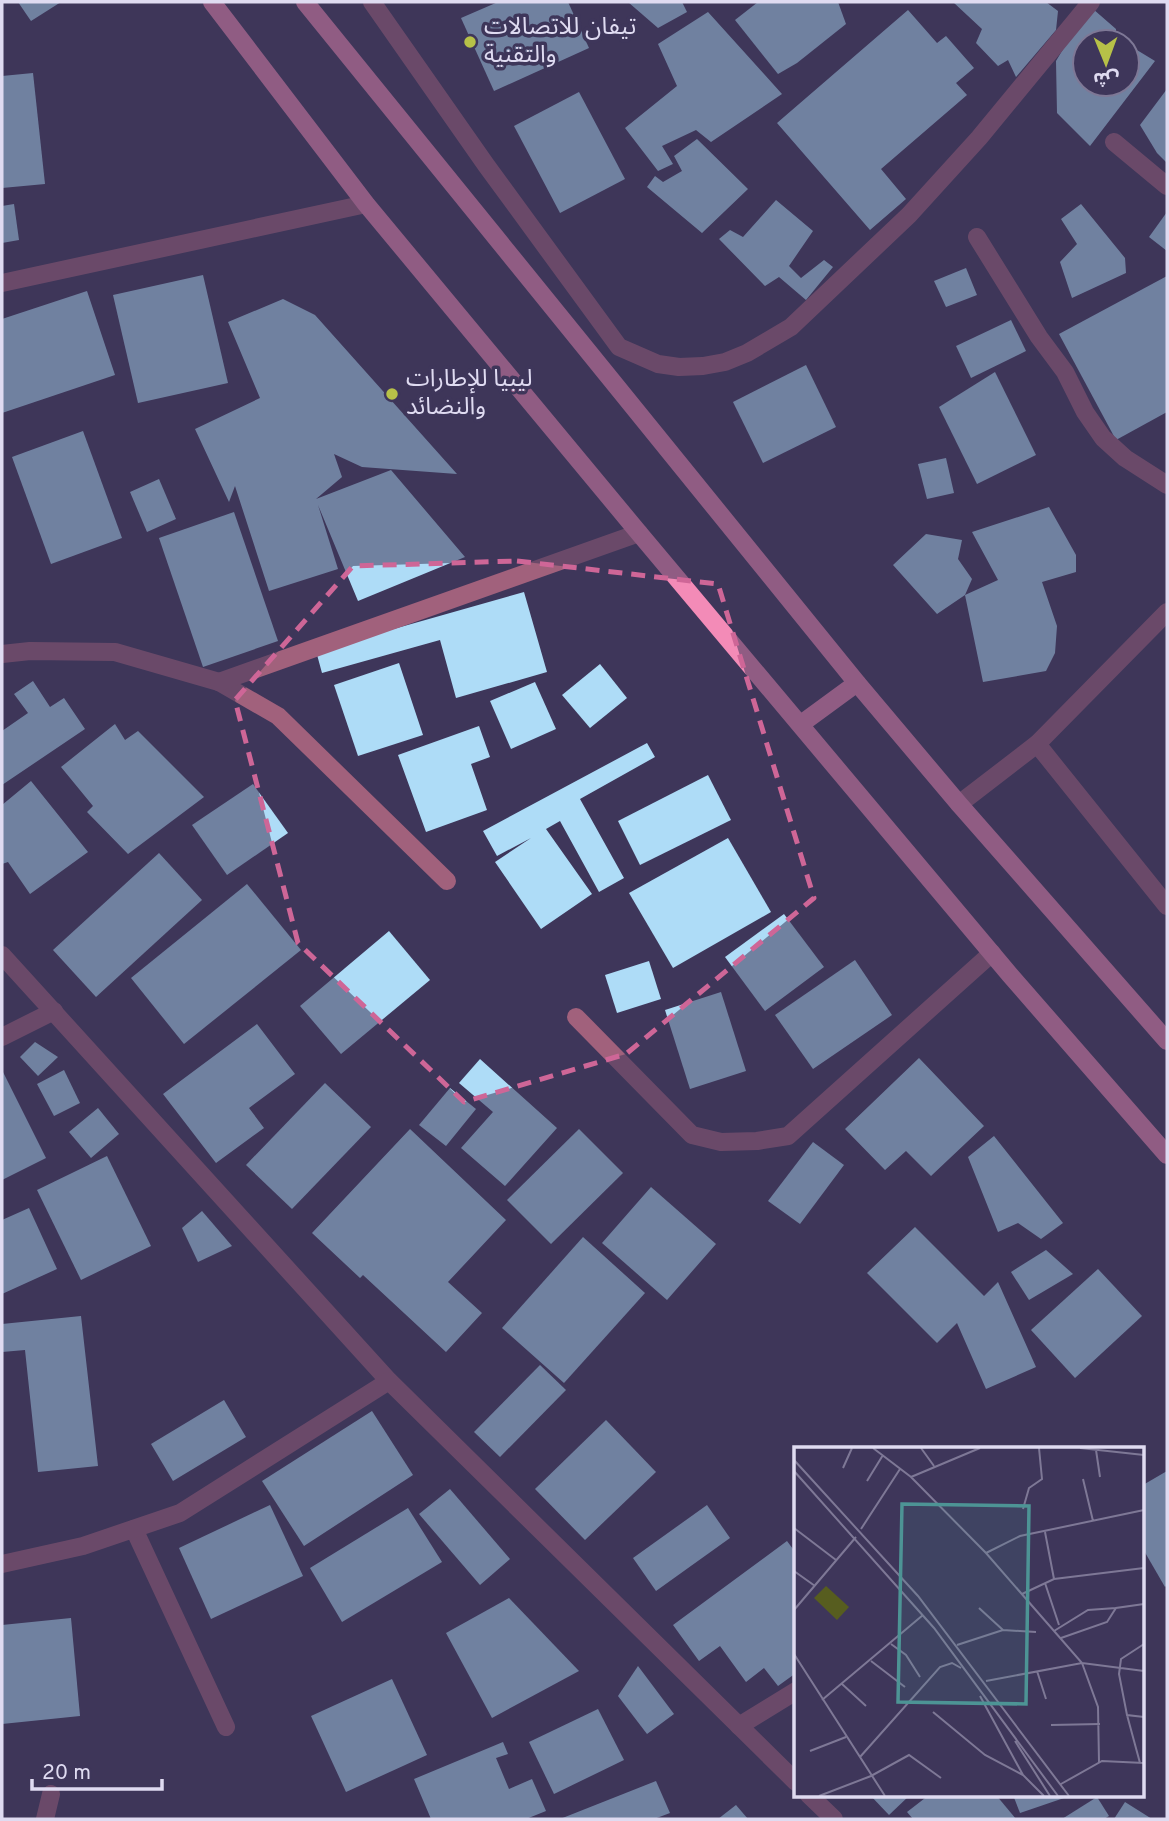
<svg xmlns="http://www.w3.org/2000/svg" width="1169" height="1821" font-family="Overpass,'Noto Sans Arabic',sans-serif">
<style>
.building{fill:#aedcf7}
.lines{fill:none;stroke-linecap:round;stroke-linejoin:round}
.minor{stroke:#a1617c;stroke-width:18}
.major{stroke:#f38bb7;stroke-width:18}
.marked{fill:none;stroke:#ce6697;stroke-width:5;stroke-dasharray:14 9;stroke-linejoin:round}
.poi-dot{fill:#b7c148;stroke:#3e365a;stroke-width:2.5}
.labels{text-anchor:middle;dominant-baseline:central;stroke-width:7;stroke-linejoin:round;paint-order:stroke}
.poi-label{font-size:24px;fill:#dfdbf1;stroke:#3e365a;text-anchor:start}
.inset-road{fill:none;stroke:#7e7896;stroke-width:2}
.view{fill:#4d9495;fill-opacity:0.15;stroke:#4d9495;stroke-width:3.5}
.inset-edge{fill:none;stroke:#dfdbf1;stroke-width:3.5}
</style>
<rect width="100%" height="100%" fill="#3e365a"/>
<g class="building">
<polygon points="18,2 61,2 31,21"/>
<polygon points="498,2 568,2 589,48 494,91 461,18"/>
<polygon points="628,2 682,2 687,12 658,28"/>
<polygon points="758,2 838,2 846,24 797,63 778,74 735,20"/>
<polygon points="953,2 1046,2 1058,11 1056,30 1016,77 1008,60 998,66 976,43 982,29"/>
<polygon points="1093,9 1116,29 1116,37 1124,42 1085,42 1085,84 1127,84 1127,44 1155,61 1090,146 1057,113 1056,61 1083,16"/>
<polygon points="908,10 937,43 946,36 974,68 956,83 967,95 881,169 906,199 870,230 777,123"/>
<polygon points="708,12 782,94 711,142 696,130 662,146 673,164 658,171 625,128 677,86 658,44"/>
<polygon points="33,73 45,184 2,188 2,76"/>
<polygon points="1167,89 1167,163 1157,153 1140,125"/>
<polygon points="579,92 625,179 560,213 514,126"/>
<polygon points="697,139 748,189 702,233 647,187 655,176 663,182 682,171 674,156"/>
<polygon points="776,200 813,231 789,266 801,278 824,260 833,267 806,300 779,277 765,286 719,239 730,230 743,237"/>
<polygon points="14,204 19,240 2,243 2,206"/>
<polygon points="1081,204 1125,258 1126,273 1072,298 1060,262 1077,244 1061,219"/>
<polygon points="1167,212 1167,251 1149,237"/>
<polygon points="966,268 977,295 946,307 934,281"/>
<polygon points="203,275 228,383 138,403 113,295"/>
<polygon points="1167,276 1167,412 1116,440 1059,334"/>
<polygon points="87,291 115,375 2,413 2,319"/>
<polygon points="283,299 315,315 457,474 362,467 334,454 342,477 316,499 391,470 465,557 358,601 318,505 338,569 269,591 235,486 229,502 195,429 260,398 228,322"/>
<polygon points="1011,320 1026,351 971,378 956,346"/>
<polygon points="806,365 836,427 763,463 733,402"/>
<polygon points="995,372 1036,455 977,484 939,407"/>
<polygon points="83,431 122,538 51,564 12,457"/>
<polygon points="946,458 954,493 927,499 918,464"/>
<polygon points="159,479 176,519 147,532 130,492"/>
<polygon points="1049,507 1076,555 1076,572 1042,582 1057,626 1055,653 1046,671 983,682 965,595 998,580 972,532"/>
<polygon points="234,512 278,641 203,667 159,538"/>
<polygon points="926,534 962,540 958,559 972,579 965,595 937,614 893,565"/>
<polygon points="524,592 547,672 456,698 440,640 322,673 316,651"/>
<polygon points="399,663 423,735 358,756 334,685"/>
<polygon points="600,664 627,698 590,728 562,695"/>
<polygon points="33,681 50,707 64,698 85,729 2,785 2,731 28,713 14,694"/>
<polygon points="535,682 556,729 511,749 490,701"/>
<polygon points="115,724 125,740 138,731 204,797 128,854 87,812 93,806 61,767"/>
<polygon points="479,726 490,757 471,764 487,810 426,832 398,755"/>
<polygon points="647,743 655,757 580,799 624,878 599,892 560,821 546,829 592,894 541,929 495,862 531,838 497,856 483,831"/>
<polygon points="708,775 731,820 640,865 618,821"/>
<polygon points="31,781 88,852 30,894 8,862 2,864 2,805"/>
<polygon points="253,784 288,833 227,875 192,825"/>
<polygon points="728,838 771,912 673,968 629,893"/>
<polygon points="159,853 202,900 96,997 53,950"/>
<polygon points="247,884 301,950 184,1044 131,978"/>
<polygon points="784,914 824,967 765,1011 725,957"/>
<polygon points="389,931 430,980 341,1054 300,1006"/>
<polygon points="855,960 892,1015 813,1069 775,1015"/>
<polygon points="649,961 661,999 617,1013 605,975"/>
<polygon points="721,992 746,1071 690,1089 665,1010"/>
<polygon points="257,1024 295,1074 249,1108 264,1128 216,1163 163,1094"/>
<polygon points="35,1042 58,1057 38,1076 20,1057"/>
<polygon points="919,1058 984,1126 931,1176 906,1151 885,1170 845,1129"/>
<polygon points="480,1059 557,1128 505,1186 461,1148 493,1112 459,1083"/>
<polygon points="2,1070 46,1158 2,1180"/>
<polygon points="64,1070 80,1103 54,1116 37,1084"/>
<polygon points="325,1083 371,1127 292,1209 246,1165"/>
<polygon points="450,1088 476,1109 446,1146 419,1125"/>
<polygon points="98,1108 119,1134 91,1158 69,1132"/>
<polygon points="410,1129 506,1220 448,1282 482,1313 446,1352 363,1275 360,1278 312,1233"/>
<polygon points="579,1129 623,1173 551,1244 507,1200"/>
<polygon points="994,1136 1063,1223 1041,1239 1018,1223 998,1232 968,1157"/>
<polygon points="813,1142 844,1165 800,1224 768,1201"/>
<polygon points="107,1156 151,1246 81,1280 37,1190"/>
<polygon points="651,1187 716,1244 667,1300 602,1243"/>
<polygon points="29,1208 57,1269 2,1294 2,1220"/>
<polygon points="202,1211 232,1246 198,1262 182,1228"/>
<polygon points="915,1227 984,1296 998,1282 1036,1367 986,1389 957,1323 937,1343 867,1273"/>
<polygon points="583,1237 645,1293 564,1383 502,1328"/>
<polygon points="1046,1250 1073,1274 1029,1300 1011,1272"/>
<polygon points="1098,1269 1142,1316 1075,1378 1031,1330"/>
<polygon points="81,1316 98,1466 38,1472 25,1350 2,1352 2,1324"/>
<polygon points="540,1365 566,1390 500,1457 474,1432"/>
<polygon points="224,1400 246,1437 173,1481 151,1444"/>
<polygon points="372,1411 413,1475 304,1546 262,1481"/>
<polygon points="606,1420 656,1472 585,1540 535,1489"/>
<polygon points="1167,1471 1167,1585 1165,1587 1143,1549 1143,1485"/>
<polygon points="450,1489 510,1559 480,1585 419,1514"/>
<polygon points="270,1505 303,1576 211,1619 179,1548"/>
<polygon points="707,1505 730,1538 656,1591 633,1558"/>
<polygon points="408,1508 442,1562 342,1622 310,1568"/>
<polygon points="787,1541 796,1553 796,1673 778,1686 764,1668 746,1682 720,1646 699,1661 673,1625"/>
<polygon points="509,1598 579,1671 492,1718 446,1633"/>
<polygon points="71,1618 80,1716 2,1724 2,1625"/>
<polygon points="638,1666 674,1714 647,1734 618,1696"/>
<polygon points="392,1679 427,1755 346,1792 311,1716"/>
<polygon points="598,1709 624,1760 554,1794 529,1742"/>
<polygon points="503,1742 508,1754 496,1758 509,1789 532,1779 546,1811 526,1819 431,1819 414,1779"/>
<polygon points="656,1781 670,1813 654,1819 560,1819"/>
<polygon points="870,1795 910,1795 889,1815"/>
<polygon points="929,1795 996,1795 1016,1819 913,1819 907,1812"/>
<polygon points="1013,1795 1063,1795 1064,1798 1020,1813"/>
<polygon points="1097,1797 1109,1816 1104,1819 1062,1819"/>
<polygon points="1125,1802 1152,1819 1114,1819"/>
<polygon points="736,1805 748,1819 718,1819"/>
</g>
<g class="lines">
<g class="minor">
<polyline points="372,2 486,165 619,347 658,364 679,367 703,366 725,362 747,353 791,327 909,215 979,138 1091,2"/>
<polyline points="1114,142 1167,186"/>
<polyline points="977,237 1039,337 1065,372 1085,412 1103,438 1125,458 1167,485"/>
<polyline points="2,283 366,204"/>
<polyline points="2,654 30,651 115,652 219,682 278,716 447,881"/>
<polyline points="219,682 639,533"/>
<polyline points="1037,744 1167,906"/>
<polyline points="959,804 1037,744 1167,612"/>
<polyline points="2,955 389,1381 796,1782"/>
<polyline points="576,1017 692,1135 721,1142 757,1141 788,1136 992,953"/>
<polyline points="2,1037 54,1011"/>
<polyline points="134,1529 226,1727"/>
<polyline points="2,1564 83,1546 180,1513 389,1381"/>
<polyline points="739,1726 796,1691"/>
<polyline points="809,1795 834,1819"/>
<polyline points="45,1819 51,1794"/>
</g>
<g class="major">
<polyline points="212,2 366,204 639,533 1010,975 1167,1155"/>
<polyline points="305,2 857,683 959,804 1167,1041"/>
<polyline points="801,724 857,683"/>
</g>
</g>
<path d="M0 0H1169V1821H0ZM517,561L718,584L814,898L626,1054L464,1102L298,943L235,700L353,566Z" fill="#3e365a" fill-opacity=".55" fill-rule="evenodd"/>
<path class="marked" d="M517,561L718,584L814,898L626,1054L464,1102L298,943L235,700L353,566Z"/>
<g class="poi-dot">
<circle cx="470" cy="42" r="7"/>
<circle cx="392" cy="394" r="7"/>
</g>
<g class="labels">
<g class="poi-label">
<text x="484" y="28">تيفان للاتصالات<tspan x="484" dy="28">والتقنية</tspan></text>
<text x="406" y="380">ليبيا للإطارات<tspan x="406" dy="28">والنضائد</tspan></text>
</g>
</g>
<g transform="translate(794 1447)">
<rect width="350" height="350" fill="#3e365a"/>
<path d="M32,139L55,160L43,173L20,151Z" fill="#575d1f"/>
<path class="inset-road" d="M79,1L117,30L192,106L288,216L304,260L305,315M127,1L140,19M286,1L350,8M302,3L306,30M0,13L124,149L275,349M49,21L58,1M0,24L140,181L264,349M117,30L186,1M289,32L299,74M73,34L89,8M229,62L235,41L248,32L245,1M0,81L42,113M67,82L106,22M251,85L260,132M192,106L226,89L350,63M0,124L21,139M251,136L265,178M228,147L260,132L350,121M185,161L209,183L242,185M0,163L62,90M260,184L294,163L322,161M267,191L313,175L322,161L350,157M97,197L112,208L126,230M350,197L327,212L325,227L333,268L350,270M163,198L209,183M0,207L91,349M77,214L111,240M243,224L252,252M192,234L288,216L350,224M48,237L72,259M186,249L229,328L250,349M28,253L129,168M139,265L191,308L229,328M333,268L346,316M257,278L306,277M221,294L256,349M16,304L52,290M66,310L146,220L158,216L167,221M267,337L308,314L350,316M25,349L77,329L115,308L147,331"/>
<path class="view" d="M108,57L235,59L232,257L104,255Z"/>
<rect width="350" height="350" class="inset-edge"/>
</g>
<rect width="1169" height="1821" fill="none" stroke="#dfdbf1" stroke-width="7"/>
<g transform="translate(1106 63) rotate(179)"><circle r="33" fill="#3e365a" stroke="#7e7896" stroke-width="2"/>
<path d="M0-5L12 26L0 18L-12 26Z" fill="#b7c148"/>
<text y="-10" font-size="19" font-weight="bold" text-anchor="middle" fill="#dfdbf1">ش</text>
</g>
<path d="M32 1779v10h130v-10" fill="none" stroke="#dfdbf1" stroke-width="3.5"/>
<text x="42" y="1779" font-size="21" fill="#dfdbf1" stroke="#3e365a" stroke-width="5" paint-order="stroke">20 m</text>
</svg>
